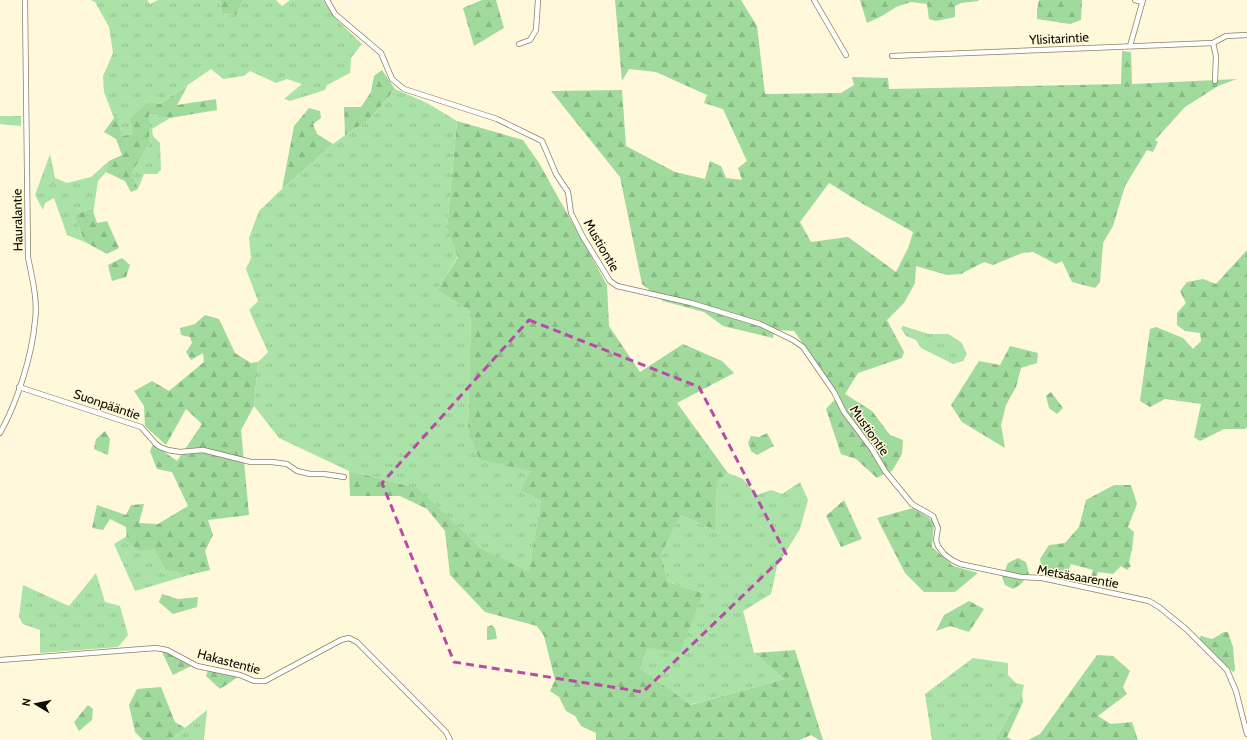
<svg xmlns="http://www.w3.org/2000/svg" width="1247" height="740" font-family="Cabin,sans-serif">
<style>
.grass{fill:url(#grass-tufts)}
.forest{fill:url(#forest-firs);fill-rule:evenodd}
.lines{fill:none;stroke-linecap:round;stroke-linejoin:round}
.street-casing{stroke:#8a8260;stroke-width:6}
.street{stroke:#fff;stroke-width:4.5}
.marked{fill:none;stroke:#b94aa9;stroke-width:3;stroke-dasharray:8 5;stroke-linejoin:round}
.labels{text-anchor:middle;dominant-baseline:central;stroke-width:3;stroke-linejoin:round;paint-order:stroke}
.street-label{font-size:13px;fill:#100d03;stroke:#fff8da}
</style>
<defs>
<pattern id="grass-tufts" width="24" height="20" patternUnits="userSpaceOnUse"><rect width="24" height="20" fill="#abe2a7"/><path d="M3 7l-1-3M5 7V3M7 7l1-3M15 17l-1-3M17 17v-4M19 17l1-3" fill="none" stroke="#92c18e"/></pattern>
<pattern id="forest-firs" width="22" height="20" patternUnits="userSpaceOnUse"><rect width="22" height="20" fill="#a0da9c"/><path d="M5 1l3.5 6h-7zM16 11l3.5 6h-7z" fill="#89ba85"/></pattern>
</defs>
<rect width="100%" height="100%" fill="#fff8da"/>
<g class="grass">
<polygon points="91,0 147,0 150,4 158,0 220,0 222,14 236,15 243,0 276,0 282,6 290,0 323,0 335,18 362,44 351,58 350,73 327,85 325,90 290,101 284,99 302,84 287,79 276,83 250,71 244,76 223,79 211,69 160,104 149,102 133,134 122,136 117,115 114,118 104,92 103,76 113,53 109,27 95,2"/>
<polygon points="395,89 427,103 457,121 447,228 458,256 437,290 471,312 468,428 531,470 541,500 529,573 481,548 416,488 349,471 279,438 254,406 258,362 268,352 249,310 258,301 246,269 251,258 249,238 259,211 282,189 333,144 345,135 369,120"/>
<polygon points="149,114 170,118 152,129 153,136 160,143 161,170 157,174 144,174 138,189 132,172 149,144"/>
<polygon points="0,116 21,116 21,126 0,124"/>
<polygon points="50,154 55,178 67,183 91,177 109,161 106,172 98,181 93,214 91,208 74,215 85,242 67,235 54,198 45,203 43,210 35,195"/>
<polygon points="903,326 929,334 948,334 961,342 967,354 963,361 953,364 921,348 916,340 906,336 901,328"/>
<polygon points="728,473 743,479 757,495 771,490 782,494 800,482 808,500 800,529 777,566 771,594 743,611 754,653 784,679 689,705 640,668 648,648 703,593 668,582 661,554 681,515 716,531 717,482"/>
<polygon points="127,536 127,541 154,549 165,570 189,575 135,591 114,544"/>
<polygon points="96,573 105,602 120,606 128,635 118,647 40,653 40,630 23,624 19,617 23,585 69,606"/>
<polygon points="973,658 1008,663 1008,675 1016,683 1024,685 1022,694 995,740 932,740 925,694"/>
<polygon points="207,710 204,740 170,740"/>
</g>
<g class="forest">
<polygon points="220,0 243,0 236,15 222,14"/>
<polygon points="482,0 496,0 504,28 474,46 463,8"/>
<path d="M615,0H741L757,26L765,94L841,93L854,85L852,77L888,78L889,89L1121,84L1122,51L1131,52L1132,84L1237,79L1218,86L1185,107L1155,140L1158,142L1153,152L1147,150L1125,186L1113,226L1103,243L1100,282L1095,288L1072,282L1062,261L1056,264L1033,252L1022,253L993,265L984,262L961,274L947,275L916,266L915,283L904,303L887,320L904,352L902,358L858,373L845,394L872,411L890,435L903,440L902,454L892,471L884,474L877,478L856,459L841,454L826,409L839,395L794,331L774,330L773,338L723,326L704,312L663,301L642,284L620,177L551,91L622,90L626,146L675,172L705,179L710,161L721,166L726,178L742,180L738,168L747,161L723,109L704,103L707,95L656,72L629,69L622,81ZM829,183L863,204L913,232L909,246L896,272L848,237L811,242L800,222Z"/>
<polygon points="860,0 979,0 978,1 961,3 955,6 955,17 936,21 929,19 927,4 911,2 896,7 882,16 867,23"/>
<polygon points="1039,0 1082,0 1081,20 1070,24 1037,19 1037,10"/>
<polygon points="382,70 395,89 369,120 345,135 344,107 361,107 371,92 374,76"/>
<polygon points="188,85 177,105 216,99 217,110 170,118 149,114 149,144 132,172 138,189 131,192 125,181 106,172 109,161 122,155 116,139 104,132 117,114 122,136 133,134 131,118 149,102 160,104"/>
<polygon points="309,108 320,111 321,118 313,124 317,134 333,144 282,189 294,126"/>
<polygon points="457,121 523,140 539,163 607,285 609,326 640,372 683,344 722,361 734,373 677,403 728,473 717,482 716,531 681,515 661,554 668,582 703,593 680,652 648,648 640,668 690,705 784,679 754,653 795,650 823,740 819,740 811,735 800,740 596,740 596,733 581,726 575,716 566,711 559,697 550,691 555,680 544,636 537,626 485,612 450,575 445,531 427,509 400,496 350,496 349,471 417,488 481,548 529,572 541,500 521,490 531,471 479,459 468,428 471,312 437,290 458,257 447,228"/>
<polygon points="92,208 97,223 107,221 119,248 107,254 85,242 74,215"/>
<polygon points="1247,250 1247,427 1245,429 1224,429 1200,441 1194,437 1201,404 1165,399 1150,407 1140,401 1150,329 1156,327 1183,338 1193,349 1201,341 1200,333 1185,331 1177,325 1177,313 1186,303 1180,291 1187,282 1203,279 1216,284"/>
<polygon points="122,258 130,265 126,277 112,281 108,265"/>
<polygon points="205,315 219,319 235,353 251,363 258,362 254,406 241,430 249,515 208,520 213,535 205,551 210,570 189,575 165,570 154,549 139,551 127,541 126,527 110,519 103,530 92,528 97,505 126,515 131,505 144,504 139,523 158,524 188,506 172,472 157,469 150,451 153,444 177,461 202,424 186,409 166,445 145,426 144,406 134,391 152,381 169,391 204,362 203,353 191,360 186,352 192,343 190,337 181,335 180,328 195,324"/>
<polygon points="1010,346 1038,353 1037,363 1021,368 1016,387 1006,405 1001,425 1005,448 962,422 951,405 979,361 1000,365"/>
<polygon points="1051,392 1063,408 1057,414 1049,408 1046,396"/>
<polygon points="105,431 110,439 108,455 94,449 96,439"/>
<polygon points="767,433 774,446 757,455 751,451 748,443 751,436 759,437"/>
<polygon points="1114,485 1131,485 1137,504 1128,527 1134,532 1132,550 1129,562 1131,566 1127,570 1121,566 1113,574 1098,572 1095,581 1090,580 1093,570 1071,564 1066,577 1043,574 1040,559 1049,545 1065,543 1079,527 1086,500"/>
<polygon points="844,500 862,539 841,547 826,516"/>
<polygon points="913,508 928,517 934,523 932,547 953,566 978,573 955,592 924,592 905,573 877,518"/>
<polygon points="1018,558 1026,562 1029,574 1021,584 1013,589 1005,585 1002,577 1008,563"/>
<polygon points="162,594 178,599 198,597 197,607 173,614 159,602"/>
<polygon points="969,601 984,609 969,632 950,626 936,631 944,615"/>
<polygon points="492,625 495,628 497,639 487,640 487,627"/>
<polygon points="1224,632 1228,632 1233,647 1235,670 1233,672 1199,639 1201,636 1212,639"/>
<polygon points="161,650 195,664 173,675"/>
<polygon points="1097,655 1113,656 1130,671 1123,687 1127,694 1098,716 1111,724 1132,722 1138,740 1028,740 1040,734"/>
<polygon points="209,667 238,677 220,689 206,676"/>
<polygon points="161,687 175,722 185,728 170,740 143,740 135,732 129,705 137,689"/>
<polygon points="1022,694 1023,702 1007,737 1012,740 995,740"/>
<polygon points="88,705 93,709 92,720 79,731 74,722"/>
</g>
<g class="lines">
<defs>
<g id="street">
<polyline points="327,0 335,14 381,53 392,79 404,89 497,119 542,141 556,174 568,192 571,213 583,237 610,281 617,286 691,303 760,324 793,340 803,347 834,392 844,412 872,449 885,471 912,504 933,516 938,528 936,540 938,546 944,554 952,560 960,564 1021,577 1042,578 1149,601 1159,607 1186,629 1227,670 1236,691 1247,734"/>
<polyline points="814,0 846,55"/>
<polyline points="1135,0 1142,2"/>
<polyline points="1213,43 1216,56 1215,81"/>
<polyline points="519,44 530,40 536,30 538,0"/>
<polyline points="1130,46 1143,0"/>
<polyline points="892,56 1213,43 1226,36 1247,35"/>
<polyline points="19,387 141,427 156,444 160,447 168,450 180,452 203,450 251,462 272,462 287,464 297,471 310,474 324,474 344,477"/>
<path d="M0,433C17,403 32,356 35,321C38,300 32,278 28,257L25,0"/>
<polyline points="0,660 156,648 167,650 197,666 240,675 254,681 265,681 341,640 349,638 357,642 446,732 450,740"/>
</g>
</defs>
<use href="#street" class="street-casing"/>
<use href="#street" class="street"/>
</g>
<path class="marked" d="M529,320L699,387L786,554L643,692L454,662L382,483Z"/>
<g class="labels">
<g class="street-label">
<text transform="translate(1059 38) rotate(-3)">Ylisitarintie</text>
<text transform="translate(17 220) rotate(-91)">Hauralantie</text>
<text transform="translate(602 245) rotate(60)">Mustiontie</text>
<text transform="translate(107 404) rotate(19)">Suonpääntie</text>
<text transform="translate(870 430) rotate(55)">Mustiontie</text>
<text transform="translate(1078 576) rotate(10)">Metsäsaarentie</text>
<text transform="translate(229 661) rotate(15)">Hakastentie</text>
</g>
</g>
<g transform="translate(36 704) rotate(280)" stroke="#fff8da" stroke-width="3" paint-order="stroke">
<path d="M0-3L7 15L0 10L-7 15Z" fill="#100d03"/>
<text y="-6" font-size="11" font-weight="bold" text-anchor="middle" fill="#100d03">N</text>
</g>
</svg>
